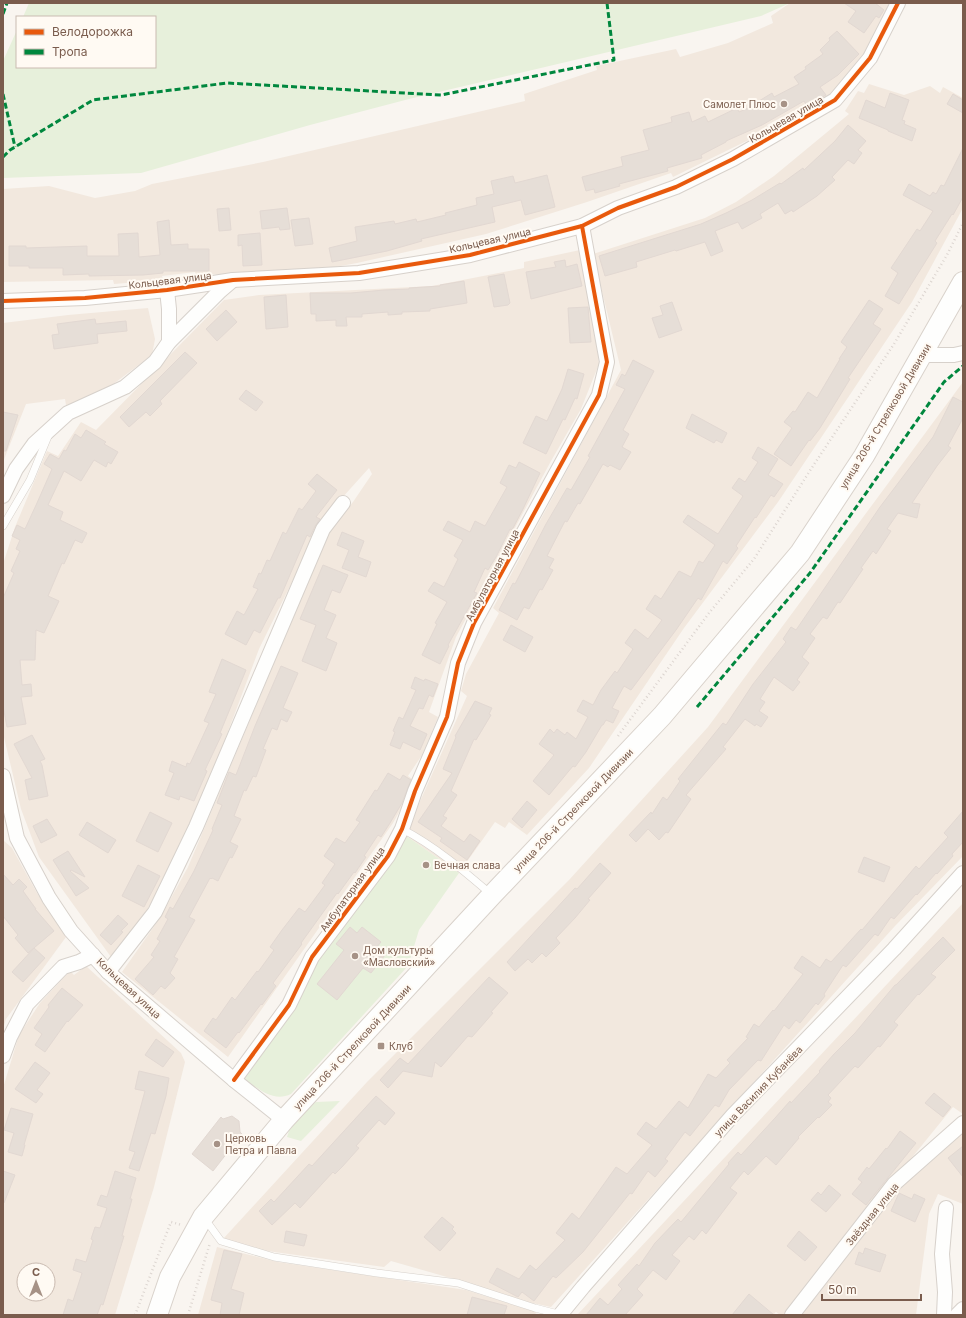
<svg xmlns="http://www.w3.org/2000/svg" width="966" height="1318" font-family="Inter,sans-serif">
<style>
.residential{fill:#f2e8de;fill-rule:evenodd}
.green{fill:#e7f0db}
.building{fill:#e6ded7;stroke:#e2d8d2}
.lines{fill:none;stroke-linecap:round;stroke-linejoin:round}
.lane-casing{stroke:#d7d1cb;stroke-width:8}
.street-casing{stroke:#d7d1cb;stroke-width:16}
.secondary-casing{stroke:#d9d2cb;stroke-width:22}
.path{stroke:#dcd5d0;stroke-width:2.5;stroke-dasharray:1 3;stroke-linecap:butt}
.lane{stroke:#fefefd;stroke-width:7}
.street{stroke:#fefefd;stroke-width:14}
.secondary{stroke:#fefefd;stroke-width:20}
.quiet{stroke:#00873e;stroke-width:3;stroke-dasharray:6 3;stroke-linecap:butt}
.cycleway-casing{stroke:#fffaf3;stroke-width:6}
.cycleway{stroke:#e8590c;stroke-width:4}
.poi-dot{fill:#a69286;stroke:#fffaf3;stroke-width:1.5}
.labels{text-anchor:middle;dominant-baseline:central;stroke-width:4;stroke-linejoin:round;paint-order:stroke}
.poi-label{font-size:10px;fill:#7a5c4d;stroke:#fffaf3;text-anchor:start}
.street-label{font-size:10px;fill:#7a5c4d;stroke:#fffaf3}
</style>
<rect width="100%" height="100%" fill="#f9f5f0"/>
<g class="residential">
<polygon points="790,3 886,3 893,6 866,51 831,97 809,111 801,107 767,125 769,130 673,177 671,173 587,202 486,234 357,263 318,270 196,275 195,272 162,276 163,280 114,284 113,280 3,282 3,189 49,186 95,198 135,191 152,184 263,162 525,101 524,94 597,70 596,66 676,49 680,57 728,43 773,23 771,16"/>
<polygon points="869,84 904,95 930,86 940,93 943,87 963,98 963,208 912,302 778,502 684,628 589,768 527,835 509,822 505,828 495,822 459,873 405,835 467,696 461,691 466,674 499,613 493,608 621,370 593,254 705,218 736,202 774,176 849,114 845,111 858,91 864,93"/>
<polygon points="580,250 593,310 599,364 581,409 551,461 456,637 429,712 438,717 422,755 408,776 416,782 393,823 228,1057 122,972 160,918 188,867 331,528 353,502 372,474 369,468 323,519 259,649 206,790 168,872 143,917 111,957 39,857 21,809 3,733 3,564 15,527 47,451 58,456 81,422 96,430 224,300 259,295 432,286 524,268 524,262"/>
<polygon points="148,308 155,339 152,355 112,385 113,390 97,396 66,405 65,399 26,404 3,462 3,323 68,315"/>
<polygon points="963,382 963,856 895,926 551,1307 523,1301 468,1283 391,1261 384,1267 260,1250 223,1239 367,1082 569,880 708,727"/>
<polygon points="3,840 12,848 37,893 66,937 6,1019 3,1029"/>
<polygon points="963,903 963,1114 953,1107 784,1315 780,1315 776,1312 773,1315 580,1315 578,1314"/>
<path d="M86,966L181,1053L185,1062L154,1187L115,1315H3V1088L19,1035L40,1003L70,971L74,975ZM24,1270H48V1294H24Z"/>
<polygon points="963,1132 963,1204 938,1194 929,1214 916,1315 800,1315 905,1181"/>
<polygon points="217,1247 278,1262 466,1290 536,1312 535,1315 198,1315"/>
</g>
<g class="green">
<polygon points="29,3 790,3 761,16 409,99 310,125 141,173 3,178 3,61 17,30 17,67 155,67 155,17 23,17"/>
<path d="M405,835L459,873L419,930L408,966L291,1094C272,1103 257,1087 241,1077L315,962Z"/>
<polygon points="340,1101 301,1141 287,1137 293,1119 316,1102"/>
</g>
<g class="building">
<polygon points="844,3 875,3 884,10 879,18 876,16 864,33 848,22 856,11"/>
<polygon points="837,31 859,54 838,75 820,87 826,95 807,106 804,101 762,125 726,141 726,142 701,155 702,158 667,168 668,171 619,184 620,186 595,193 594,189 586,191 582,177 623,166 621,157 649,150 643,130 672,122 671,117 689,112 692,122 705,116 708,122 737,108 739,112 760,103 759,101 772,93 774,97 799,84 794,77 806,69 805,67 823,54 820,50 830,40 829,38"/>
<polygon points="890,93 909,100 902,120 905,121 904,124 916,129 912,141 888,131 888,130 859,118 866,100 885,108"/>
<polygon points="953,94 963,100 963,113 947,104"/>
<polygon points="848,125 866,141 858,150 862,153 854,164 848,160 832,177 835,180 817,196 793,212 792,210 785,214 778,203 760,214 762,218 742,229 738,222 715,231 723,251 711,256 705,242 676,251 675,250 636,262 637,267 605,276 599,256 701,224 726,213 752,200 780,183 781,184 803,168 804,170 835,141"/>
<polygon points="963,148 963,197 953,215 952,214 935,241 937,243 899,304 885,296 898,273 891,268 917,229 920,231 933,211 903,195 909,184 930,196 933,192 936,194 941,185 944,186"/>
<polygon points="547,175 555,207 525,215 521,200 492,207 495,222 421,239 422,241 387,251 332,262 329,248 357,241 355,227 394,221 395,224 416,219 417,222 446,215 445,213 477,205 476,198 494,194 491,181 513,176 515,183"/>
<polygon points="229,208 231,230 219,231 217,209"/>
<polygon points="287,208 290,229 280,230 279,227 262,229 260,211"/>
<polygon points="309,218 313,244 295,246 291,220"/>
<polygon points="169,220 171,245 188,244 188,249 209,249 209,271 163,271 163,273 143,275 89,276 89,274 63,275 63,268 29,268 29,266 9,266 9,246 26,246 26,248 87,246 87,256 119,256 118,234 138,233 139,257 160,255 157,222"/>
<polygon points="260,233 262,265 243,266 242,245 238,246 238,235"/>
<polygon points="565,260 566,267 577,264 582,286 531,299 526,272 556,267 554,262"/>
<polygon points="504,274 510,303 508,305 494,307 488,277"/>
<polygon points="464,281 467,303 430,309 430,311 402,312 402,314 388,315 388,312 362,314 362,317 346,317 347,326 336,326 336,320 316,321 316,314 311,314 310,293 351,293 384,290 409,289 409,288 440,286 440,285"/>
<polygon points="286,295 288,327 266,329 264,297"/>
<polygon points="869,300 883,309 873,324 881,329 848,378 850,379 820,428 810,441 809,440 791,466 774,454 792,428 784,422 793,411 795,412 808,392 817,398 840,359 839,359 847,347 841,342"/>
<polygon points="672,302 682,330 659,338 652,318 663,315 660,306"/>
<polygon points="588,307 591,342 570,343 568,308"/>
<polygon points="226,310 237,322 217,341 206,329"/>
<polygon points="95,319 96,324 126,321 127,331 97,334 98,343 54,349 52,335 59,334 57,324"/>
<polygon points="185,352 197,363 160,401 162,404 150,416 146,412 129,427 120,417"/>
<polygon points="633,360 654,371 623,430 629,434 622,447 631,452 620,470 610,465 608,467 603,464 580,504 578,503 567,522 565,521 547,556 554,559 549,568 553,570 542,590 540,589 529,609 524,607 517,620 499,610 513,583 515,584 546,524 567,488 571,490 590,457 588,456 625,389 616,385 622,374 625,376"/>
<polygon points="568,369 584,374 577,399 575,398 565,420 563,419 546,454 523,443 536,416 547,421 562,389"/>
<polygon points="246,390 263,402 256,411 239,399"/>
<polygon points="953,397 963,402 963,418 948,446 951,448 937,466 912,503 920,504 917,518 898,513 887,529 891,531 876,554 873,551 861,568 863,569 840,603 838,602 827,619 823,617 810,634 815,638 802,657 809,663 797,680 800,682 793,691 774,677 760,699 765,702 759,711 768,717 761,727 756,724 755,726 745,719 723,747 726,749 686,795 691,799 668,833 666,832 659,840 648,829 636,842 629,835 651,812 652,814 663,797 667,800 680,781 678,779 723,723 726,725 753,684 786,642 783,639 791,627 796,630 880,507 933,437"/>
<polygon points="3,412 18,415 6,451 3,451"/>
<polygon points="692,414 727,433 722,443 716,440 714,443 686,428"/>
<polygon points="86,430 106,442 104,444 118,452 111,464 108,462 106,467 94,460 81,481 64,471 48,505 63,512 60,520 87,533 82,543 75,540 64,564 62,563 48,596 59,601 44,633 36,630 35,660 20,660 22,685 31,684 32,696 21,697 26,724 7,727 3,706 3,598 14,573 11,571 20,551 16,549 20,540 12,536 17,525 25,529 37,503 52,469 44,464 50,454 59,459 64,450 66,451 75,434 81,438"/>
<polygon points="758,447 778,459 768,475 783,484 774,497 771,495 756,518 755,517 736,546 738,548 727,564 723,561 701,600 698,598 676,630 631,690 624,686 612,708 619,711 613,723 606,720 603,725 602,725 586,752 575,767 573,766 549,795 533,781 554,755 539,744 550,729 554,733 557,729 565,735 567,732 576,739 588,717 577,711 583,700 593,705 601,690 615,671 617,673 633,649 625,643 635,629 648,639 662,620 646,609 655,595 661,599 679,571 691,577 699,561 703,563 715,545 683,522 688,515 718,534 743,496 732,488 739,478 745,482 758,462 752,458"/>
<polygon points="519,462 540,473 523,509 512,530 510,529 496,557 488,570 485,568 474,592 477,593 448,645 449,646 440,664 422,655 437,624 435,623 447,602 428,591 434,582 444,587 458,559 454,556 463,540 443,530 448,521 470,532 475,521 485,526 507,487 500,483 509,465 516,468"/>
<polygon points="317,474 337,490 316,517 320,519 315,526 310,537 307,535 280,598 278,598 260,633 254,630 246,645 225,634 237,611 244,615 258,589 253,587 259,573 261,574 267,560 270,561 283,532 286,534 299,508 302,510 316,491 308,484"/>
<polygon points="342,532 364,541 358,557 371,562 366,577 342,568 349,550 337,545"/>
<polygon points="323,565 348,575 340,593 332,590 324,610 336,615 326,638 337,643 326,671 302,661 316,625 300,619"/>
<polygon points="511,625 533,637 525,652 503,640"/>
<polygon points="222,659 246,670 220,733 222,734 205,770 207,771 194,801 180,796 179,800 165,795 174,773 169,771 172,761 186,767 187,763 190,764 209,723 204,721 216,694 209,692"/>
<polygon points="281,666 298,673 283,708 292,712 287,722 281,719 277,730 272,728 263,749 266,750 256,777 253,776 246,791 244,790 234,816 241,819 230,842 238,846 232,858 230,857 218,881 212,878 211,879 210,878 189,917 195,920 174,957 178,959 170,973 175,978 165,989 161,986 153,995 135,979 154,957 151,955 160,941 157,939 168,919 165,917 170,907 173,909 194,871 213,830 212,829 222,805 217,803 229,772 236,775 255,726"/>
<polygon points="415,677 424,681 425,679 438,684 433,697 429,695 423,709 419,708 410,726 427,734 420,750 403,742 400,749 390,745 395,732 393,731 399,717 403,719 416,690 411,688"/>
<polygon points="475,701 492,708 489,714 491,715 476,740 474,739 451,791 457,795 443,816 447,818 441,826 464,842 470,834 480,841 467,860 440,841 442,838 418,822 452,773 443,769 456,737 455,736"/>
<polygon points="32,735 45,759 40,761 42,765 48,796 29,800 25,780 32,778 14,744"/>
<polygon points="388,773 400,780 403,775 411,780 402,803 390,823 381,837 378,835 364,856 366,857 355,873 354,872 338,894 337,893 301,943 302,944 273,983 276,986 262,1005 261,1004 239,1033 238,1032 226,1048 204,1031 213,1018 216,1020 232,997 235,1000 257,971 258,972 274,950 270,947 282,930 299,908 305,912 325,885 322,883 335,864 324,856 336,838 345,843 360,822 356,820 375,790 377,791"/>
<polygon points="527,801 537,810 522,828 512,819"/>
<polygon points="963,811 963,842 952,854 953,856 937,874 936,873 917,895 916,894 894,919 891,917 878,936 875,934 846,967 843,965 824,994 825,996 818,1005 816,1003 800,1023 796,1020 789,1029 784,1025 761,1061 758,1060 729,1090 719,1107 715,1105 690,1136 685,1132 665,1159 668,1161 655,1177 648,1171 632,1194 630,1193 583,1252 556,1278 553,1276 534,1301 522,1292 518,1297 489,1282 497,1268 519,1279 530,1265 536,1270 565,1240 556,1233 572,1213 579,1219 616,1167 627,1174 652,1145 637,1134 646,1122 656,1129 679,1101 688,1108 708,1074 716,1078 730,1063 727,1060 748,1038 746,1037 754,1024 759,1027 773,1010 774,1011 803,974 794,968 802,956 820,968 826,959 831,962 861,929 862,930 916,866 919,869 948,837 944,833"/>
<polygon points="150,812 172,823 158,852 136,841"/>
<polygon points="47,819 57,835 41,843 33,826"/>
<polygon points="87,822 116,840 108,853 79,835"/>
<polygon points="68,851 85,877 71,870 70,871 89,888 76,896 53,860"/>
<polygon points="864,857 890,867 884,882 858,872"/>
<polygon points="600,863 611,873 588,899 590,900 575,918 556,938 560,943 546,957 542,953 532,963 528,959 515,971 507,962 575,888 577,889"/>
<polygon points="138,865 160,876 144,907 122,896"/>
<polygon points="3,874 13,885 19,879 27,887 23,891 36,909 35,909 54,931 28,953 15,938 18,935 3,916"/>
<polygon points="118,915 128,924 121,931 123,932 111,945 100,935"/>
<polygon points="350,927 357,933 362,927 381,942 376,948 385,955 371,973 363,968 337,1000 317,984 344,950 336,944"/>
<polygon points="943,937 955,950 931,974 936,977 919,995 918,994 894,1022 898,1025 880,1047 878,1046 858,1068 855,1066 828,1095 831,1098 828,1102 832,1105 819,1118 818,1117 798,1137 799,1138 776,1165 766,1156 748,1175 744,1171 730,1188 737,1193 706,1234 702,1230 694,1240 689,1236 672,1255 680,1261 666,1280 653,1270 637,1289 643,1295 625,1315 586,1315 600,1298 608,1305 622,1289 618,1285 637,1264 639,1266 655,1243 678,1219 681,1222 729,1164 728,1163 738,1152 741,1155 775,1118 790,1101 791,1103 820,1072 819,1071 834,1054 855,1033 895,985 896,985"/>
<polygon points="34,948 45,958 23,982 12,972"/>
<polygon points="489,977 508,993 491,1012 493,1013 472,1037 468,1036 441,1067 435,1062 432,1077 403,1071 388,1088 380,1080 400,1058 408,1064"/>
<polygon points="62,988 83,1005 68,1022 67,1021 45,1052 35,1045 42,1034 34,1028 49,1007 48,1005"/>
<polygon points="156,1039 174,1052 163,1067 145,1055"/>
<polygon points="35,1062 50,1073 37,1090 43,1094 36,1103 15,1089"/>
<polygon points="139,1071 169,1078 166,1096 155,1134 151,1133 139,1171 129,1168 135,1152 129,1150 145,1091 135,1089"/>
<polygon points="934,1093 951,1107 943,1117 925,1103"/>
<polygon points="376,1096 395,1113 385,1125 379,1120 356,1146 359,1148 342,1167 335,1174 333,1172 300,1208 295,1203 272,1225 259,1211 271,1199 274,1202 309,1164 312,1166"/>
<polygon points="11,1108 33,1114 24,1145 25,1145 22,1156 8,1152 14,1133 4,1130"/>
<polygon points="232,1116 239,1121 240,1132 242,1134 213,1171 192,1154 221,1117 223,1119"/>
<polygon points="900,1131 916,1143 866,1205 852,1194 862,1182 858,1179 867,1167 869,1169 886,1148 887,1149"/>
<polygon points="963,1146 963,1177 948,1158"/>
<polygon points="3,1171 15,1175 4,1203 3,1203"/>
<polygon points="115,1171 136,1178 130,1199 132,1199 122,1236 124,1236 103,1305 101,1304 97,1315 63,1315 68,1299 73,1301 82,1273 73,1270 76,1259 86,1262 93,1240 91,1239 95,1227 100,1228 107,1208 97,1205 101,1195 107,1197"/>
<polygon points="829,1185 841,1195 826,1212 811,1200 818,1192 821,1195"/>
<polygon points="899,1193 912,1199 914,1194 925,1199 915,1222 891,1211"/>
<polygon points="442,1217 454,1227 452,1229 456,1233 440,1251 424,1237"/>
<polygon points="286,1231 307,1235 304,1246 284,1242"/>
<polygon points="799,1231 817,1247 805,1261 787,1246"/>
<polygon points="865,1248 886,1255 880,1272 855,1264 859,1252 863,1254"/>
<polygon points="224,1250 242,1254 231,1289 244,1293 239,1315 220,1315 222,1303 211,1300"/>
<polygon points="749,1294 774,1315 732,1315"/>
<polygon points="472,1297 507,1306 504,1315 467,1315"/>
</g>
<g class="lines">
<defs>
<g id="lane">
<polyline points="3,526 30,480 49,434"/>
<path d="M402,829C435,846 464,871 492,895"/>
<polyline points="205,1219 221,1241 274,1257 377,1273 458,1283 535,1308 562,1315"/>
</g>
<g id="street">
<polyline points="167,290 169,309 169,342"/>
<polyline points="3,301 85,298 167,290 233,280 359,273 470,255 582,226 618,208 676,187 733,159 835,100 870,58 898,3"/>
<polyline points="923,355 954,355 963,353"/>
<polyline points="3,496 16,469 34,444 68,413 125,387 155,362 169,342 219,292 233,280"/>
<polyline points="3,776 17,838 49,898 71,931 108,972 234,1080 284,1120"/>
<polyline points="108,972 155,912 196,827 323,529 343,503"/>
<polyline points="3,1056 10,1037 27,1004 63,967 79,962 93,955"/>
<polyline points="234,1080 289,1005 312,957 388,856 402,829 415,791 447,717 458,663 474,623 599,395 607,362 582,226"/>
<polyline points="560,1315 583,1287 733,1115 894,949 963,873"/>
<polyline points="792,1315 894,1184 963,1123"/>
<polyline points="944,1315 945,1292 942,1254 946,1208"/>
<polyline points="957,1315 963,1309"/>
</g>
<polyline id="secondary" points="157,1315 170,1277 203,1217 284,1120 492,895 662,716 800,553 864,456 963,282"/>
</defs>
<use href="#lane" class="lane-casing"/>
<use href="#street" class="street-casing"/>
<use href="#secondary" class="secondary-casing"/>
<g class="path">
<polyline points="618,736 709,613 754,559 811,469 894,344 947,255 963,223"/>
<polyline points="135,1315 171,1222 182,1225"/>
<polyline points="188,1315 210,1243"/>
</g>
<use href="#lane" class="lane"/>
<use href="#street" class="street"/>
<use href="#secondary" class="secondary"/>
<g class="quiet">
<polyline points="3,14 7,3"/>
<polyline points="3,94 15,147"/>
<polyline points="3,157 10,150 93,100 227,83 441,95 614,60 607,3"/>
<polyline points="697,707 810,573 944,382 963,366"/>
</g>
<defs>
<g id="cycleway">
<polyline points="3,301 85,298 167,290 233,280 359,273 470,255 582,226 618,208 676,187 733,159 835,100 870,58 898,3"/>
<polyline points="234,1080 289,1005 312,957 388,856 402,829 415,791 447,717 458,663 474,623 599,395 607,362 582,226"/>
</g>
</defs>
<use href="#cycleway" class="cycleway-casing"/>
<use href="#cycleway" class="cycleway"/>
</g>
<g class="poi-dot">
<circle cx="784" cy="104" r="4"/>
<circle cx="426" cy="865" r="4"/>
<circle cx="355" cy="956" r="4"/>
<rect x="377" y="1042" width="8" height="8" rx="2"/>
<circle cx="217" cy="1144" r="4"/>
</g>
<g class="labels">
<g class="poi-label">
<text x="776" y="104" text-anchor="end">Самолет Плюс</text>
<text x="434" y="865">Вечная слава</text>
<text x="363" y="950">Дом культуры<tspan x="363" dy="12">«Масловский»</tspan></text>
<text x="389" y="1046">Клуб</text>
<text x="225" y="1138">Церковь<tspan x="225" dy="12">Петра и Павла</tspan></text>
</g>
<g class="street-label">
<text transform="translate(786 119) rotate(-30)">Кольцевая улица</text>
<text transform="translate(490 240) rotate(-13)">Кольцевая улица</text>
<text transform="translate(170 280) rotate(-7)">Кольцевая улица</text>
<text transform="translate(885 416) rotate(-59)">улица 206-й Стрелковой Дивизии</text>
<text transform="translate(492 575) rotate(-62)">Амбулаторная улица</text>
<text transform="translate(573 810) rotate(-46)">улица 206-й Стрелковой Дивизии</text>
<text transform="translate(352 889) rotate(-54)">Амбулаторная улица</text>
<text transform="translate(129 988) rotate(43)">Кольцевая улица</text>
<text transform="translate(352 1047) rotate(-47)">улица 206-й Стрелковой Дивизии</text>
<text transform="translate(758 1091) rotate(-46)">улица Василия Кубанёва</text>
<text transform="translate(872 1214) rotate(-51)">Звёздная улица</text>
</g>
</g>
<rect width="966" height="1318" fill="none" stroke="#7a5c4d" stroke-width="8"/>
<rect x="16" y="16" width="140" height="52" fill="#fffaf3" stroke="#cabbb1"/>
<rect x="24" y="29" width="20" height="6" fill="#e8590c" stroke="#cabbb1"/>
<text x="52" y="36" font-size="12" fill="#7a5c4d">Велодорожка</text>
<rect x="24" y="49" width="20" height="6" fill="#00873e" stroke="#cabbb1"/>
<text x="52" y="56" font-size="12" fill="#7a5c4d">Тропа</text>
<g transform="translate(36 1282)"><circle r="19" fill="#fffaf3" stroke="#cabbb1"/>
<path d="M0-3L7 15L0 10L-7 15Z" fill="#a69286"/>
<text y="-6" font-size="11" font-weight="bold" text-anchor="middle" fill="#7a5c4d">С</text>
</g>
<path d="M822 1294v6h99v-6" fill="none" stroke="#7a5c4d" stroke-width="2"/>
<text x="828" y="1294" font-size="12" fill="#7a5c4d" stroke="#fffaf3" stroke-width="3" paint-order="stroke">50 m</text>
</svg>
